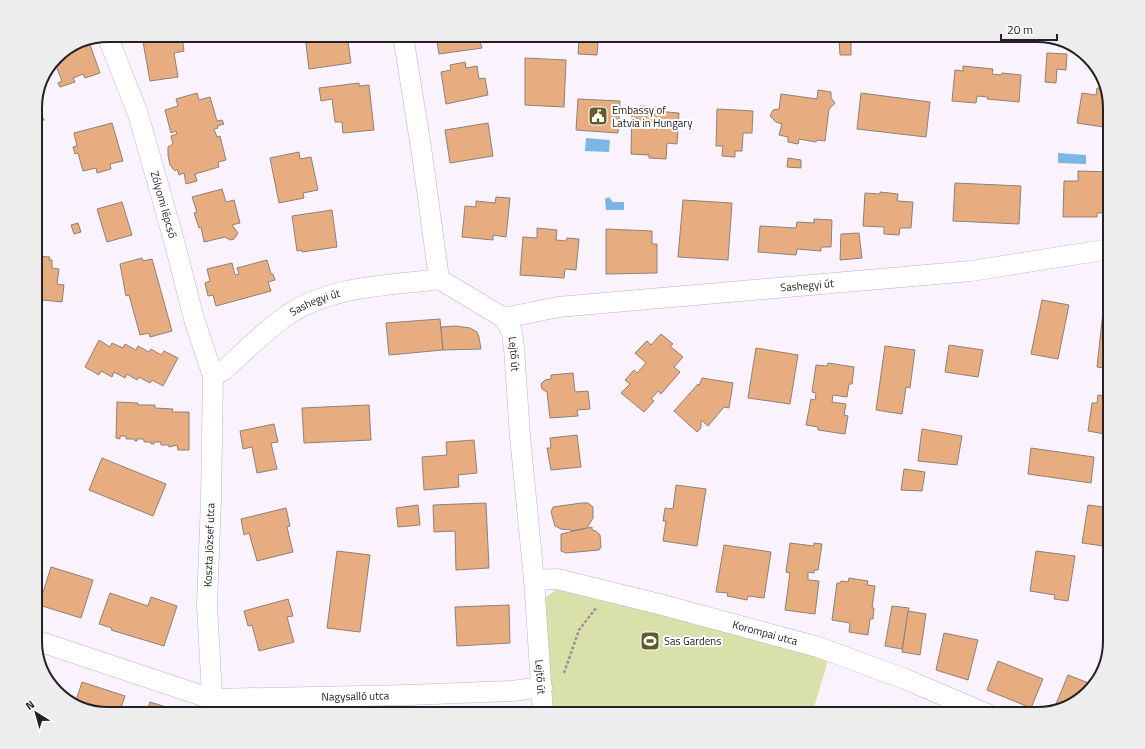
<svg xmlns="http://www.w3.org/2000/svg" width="1145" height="749" font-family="'Titillium Web',sans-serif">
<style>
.green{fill:#dae0a9}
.water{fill:#7cb6e4}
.building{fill:#e7ad80;stroke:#908075}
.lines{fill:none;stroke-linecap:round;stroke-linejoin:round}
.minor-casing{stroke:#beb4c4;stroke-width:21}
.path{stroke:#98929a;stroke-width:2.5;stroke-dasharray:3 2;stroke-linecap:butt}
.minor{stroke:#fff;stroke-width:20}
.labels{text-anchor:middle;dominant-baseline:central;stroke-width:4;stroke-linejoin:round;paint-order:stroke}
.poi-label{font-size:11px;fill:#242026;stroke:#fff;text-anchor:start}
.street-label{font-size:11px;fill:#242026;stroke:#fff}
.rim{fill:none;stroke:#242026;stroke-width:2}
</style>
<rect width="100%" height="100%" fill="#faf3fd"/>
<polygon class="green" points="557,589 829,657 812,714 551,714 545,598"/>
<g class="water">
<polygon points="586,138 610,140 609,152 585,151"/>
<polygon points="1058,153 1086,155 1086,164 1058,163"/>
<polygon points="609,197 613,202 624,202 624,210 606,210 605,199"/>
</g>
<g class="building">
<polygon points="305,35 347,35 351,63 309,69"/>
<polygon points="436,35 478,35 482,48 439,54"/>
<polygon points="182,36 184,51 174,53 178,77 150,81 143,42"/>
<polygon points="88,39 100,73 85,78 83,74 73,78 75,82 60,87 58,83 62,81 54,61 57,56 81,41"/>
<polygon points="839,39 851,40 851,55 840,55"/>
<polygon points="579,40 598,42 597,55 578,54"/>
<polygon points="1047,53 1067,54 1066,70 1057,69 1056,83 1045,82"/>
<polygon points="525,58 566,60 564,107 525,105"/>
<polygon points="465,62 466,68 477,66 479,79 485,78 488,95 446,104 441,72 451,70 450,65"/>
<polygon points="963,66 993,69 992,74 1001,75 1002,73 1021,75 1019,102 987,99 988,97 977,96 976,103 952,101 955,70 963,71"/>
<polygon points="359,83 359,86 369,85 374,130 343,133 342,122 335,122 332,99 321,101 319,88"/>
<polygon points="1097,88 1105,89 1110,108 1110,128 1077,123 1082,93 1096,95"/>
<polygon points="818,90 831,92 831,98 835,103 829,109 825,141 817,140 816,142 799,139 798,144 788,142 788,137 779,135 782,124 776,122 770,116 773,110 779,109 781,94 817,99"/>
<polygon points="197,93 199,100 210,97 217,121 222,120 224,124 217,126 218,128 214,129 217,137 220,136 226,160 218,162 219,167 195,174 197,181 186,184 184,173 179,175 177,169 175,171 170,165 168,155 168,147 173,144 171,136 177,134 176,131 171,133 165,110 178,106 176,99"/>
<polygon points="861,93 930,102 926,137 857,129"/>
<polygon points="578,99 620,101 618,133 576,130"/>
<polygon points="35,103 44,120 35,124"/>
<polygon points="640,106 656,107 656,111 679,113 677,144 667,143 666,159 649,158 649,155 631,154 632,109 640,110"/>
<polygon points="717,109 753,111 752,133 743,133 742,151 735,151 735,157 722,156 723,146 716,146"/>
<polygon points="112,123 123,161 110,164 111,169 97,173 96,168 83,171 78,153 75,154 73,147 77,146 74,133"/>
<polygon points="488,123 493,156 450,163 445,130"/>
<polygon points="299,152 300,159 311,157 318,190 303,193 304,198 279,203 270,158"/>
<polygon points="788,158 801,160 801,168 787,167"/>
<polygon points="1078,171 1110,172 1110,213 1097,213 1097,217 1063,217 1064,181 1078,181"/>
<polygon points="955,183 1021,186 1019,224 953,221"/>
<polygon points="222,189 226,202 234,200 240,223 232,225 238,233 234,239 230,240 225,237 204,242 201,227 199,228 194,213 197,212 192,197"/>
<polygon points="880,192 898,194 897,201 913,202 911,228 900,228 899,235 884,234 884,227 863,226 865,193 880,194"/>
<polygon points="496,197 510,198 506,237 493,235 493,240 462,237 465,206 476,207 476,201 495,203"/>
<polygon points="683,200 732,203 728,260 678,257"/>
<polygon points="122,202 132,235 107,242 97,209"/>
<polygon points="332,210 337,247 302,252 302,250 297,251 292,216"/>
<polygon points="814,219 832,220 831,247 821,247 821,251 797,249 796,255 758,252 760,226 796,228 797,222 814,223"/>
<polygon points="78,223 81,232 74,234 71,225"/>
<polygon points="537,228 557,230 556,240 566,241 567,238 579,239 576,270 565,269 564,278 520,275 523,237 537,238"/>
<polygon points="606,229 652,231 652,244 657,244 657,273 606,274"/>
<polygon points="859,233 862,258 840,260 841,234"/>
<polygon points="35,256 50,257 49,260 52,260 52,268 59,269 57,284 64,285 62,302 43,300 41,313 35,312"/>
<polygon points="142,258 143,261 152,259 172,331 150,337 149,333 140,335 129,295 126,296 120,264"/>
<polygon points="267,260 271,274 273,274 275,280 268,282 271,291 216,306 213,295 208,296 205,283 210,281 207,269 232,263 235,275 239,274 237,268"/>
<polygon points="1105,293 1110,294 1110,369 1097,367"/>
<polygon points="1042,300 1069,305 1058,359 1031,354"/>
<polygon points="440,319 443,350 389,355 386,323"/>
<polygon points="456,326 470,328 477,332 479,337 481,349 443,350 441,327"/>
<polygon points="661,334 673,344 670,346 683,357 674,367 680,372 661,394 658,391 651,399 654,401 644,412 621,393 630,384 625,380 634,370 637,373 646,363 635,353 647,341 651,345"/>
<polygon points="99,340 110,347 112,343 123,348 125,344 136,350 138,346 149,352 151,349 161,355 164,351 178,358 163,386 152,380 150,383 139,377 137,380 127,374 125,378 114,372 112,377 101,371 99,375 85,367"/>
<polygon points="949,345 983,350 978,377 945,372"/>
<polygon points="885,346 915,350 910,388 906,387 902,414 876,410"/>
<polygon points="756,348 798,355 790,404 748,398"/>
<polygon points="828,363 854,367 852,384 849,384 847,397 833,395 832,402 846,404 844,415 848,416 845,434 818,430 818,427 806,425 811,399 815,400 816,393 812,392 816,365 827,366"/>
<polygon points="573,373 575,392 588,391 590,409 577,410 578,416 550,418 547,392 542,389 541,384 545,380 551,379 551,375"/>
<polygon points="702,378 733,383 729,408 724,407 708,426 701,420 701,428 697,432 674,411 698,384 699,386"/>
<polygon points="1098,395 1110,397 1110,435 1088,431 1092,403 1097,403"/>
<polygon points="117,402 138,403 138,405 155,405 155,408 173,409 172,412 189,412 189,450 178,450 177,445 169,447 169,445 161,445 161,442 154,442 154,444 151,444 151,442 144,442 144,439 137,439 137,441 135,441 134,439 126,439 126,436 120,436 120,439 116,438"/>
<polygon points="369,405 371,440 304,443 302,408"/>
<polygon points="274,424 278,442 271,443 277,469 257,473 252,447 243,449 240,431"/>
<polygon points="922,429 962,436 957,465 918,461"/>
<polygon points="35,431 39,432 35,447"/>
<polygon points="577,435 581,467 551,470 547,448 551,448 550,438"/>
<polygon points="474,440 477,473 458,475 459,487 424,490 422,457 447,455 446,442"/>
<polygon points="1031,448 1094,457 1091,483 1028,474"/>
<polygon points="102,458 166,484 153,516 89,490"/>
<polygon points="904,469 925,472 922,491 901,490"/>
<polygon points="676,485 706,489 697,546 663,541 666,521 663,521 665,508 673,509"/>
<polygon points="486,503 489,568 456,570 455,531 434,532 433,505"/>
<polygon points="582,503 588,503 593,507 593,518 587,528 571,531 571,530 561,529 555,526 551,512 553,507"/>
<polygon points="418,505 420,525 398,527 396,508"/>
<polygon points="1088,505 1110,508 1110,547 1082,543"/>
<polygon points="286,508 290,526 287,527 293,552 257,561 249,533 244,535 241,519"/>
<polygon points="592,527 592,530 596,531 600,535 601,547 599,550 566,553 561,551 561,534"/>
<polygon points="790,543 814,546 814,543 822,544 818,570 814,570 814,573 808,572 808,580 819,581 815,614 785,610 790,573 786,572"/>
<polygon points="724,545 771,552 764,598 748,596 747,600 727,596 728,593 716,592"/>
<polygon points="337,551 370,555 360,632 327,628"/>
<polygon points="1036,551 1075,556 1068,601 1054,599 1055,595 1030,591"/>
<polygon points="51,567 93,580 81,618 39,605"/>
<polygon points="849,578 868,581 867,585 875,586 872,608 874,608 873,619 870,619 868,635 849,632 850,623 832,620 837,583 840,583 841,581 848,582"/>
<polygon points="110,593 148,606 151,597 177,606 164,646 111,630 112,628 99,624"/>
<polygon points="288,599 293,616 287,617 294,642 259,651 252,625 248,626 244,611"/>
<polygon points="509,605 510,643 457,646 455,607"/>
<polygon points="892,606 909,608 902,649 885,646"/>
<polygon points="908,611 926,614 920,655 902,652"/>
<polygon points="944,633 978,640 968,680 936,670"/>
<polygon points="998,661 1043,679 1031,708 987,690"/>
<polygon points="1068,675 1094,685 1073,704 1054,709"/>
<polygon points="45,677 53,680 51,684"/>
<polygon points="82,682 125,696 119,714 108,714 75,704"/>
<polygon points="150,702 182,712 181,714 146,714"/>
<polygon points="892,706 911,714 889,714"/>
<polygon points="467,707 468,714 319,714 319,712"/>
</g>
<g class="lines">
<defs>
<g id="minor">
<path id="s1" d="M107,35L138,114L173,237L194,319L213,376L211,500L207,605L213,714"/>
<polyline points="403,35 422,154 439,279"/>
<path id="s2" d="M439,279L504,318L512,332L514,348L520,436L534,580L543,714"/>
<path id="s3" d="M504,318L558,307L971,271L1110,249"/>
<path id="s4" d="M213,376L224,370C245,351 266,330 289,314C333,285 388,286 439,279"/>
<path id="s5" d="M534,580L557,579L659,604L818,647L905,679L987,714"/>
<path id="s6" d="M35,640L212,699L408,695L512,691L542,687"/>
</g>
</defs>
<use href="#minor" class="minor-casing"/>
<polyline class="path" points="564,673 579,630 596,608"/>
<use href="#minor" class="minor"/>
</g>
<defs>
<symbol id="civic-square" viewBox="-11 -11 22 22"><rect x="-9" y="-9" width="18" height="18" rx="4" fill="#605d2a" stroke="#fff"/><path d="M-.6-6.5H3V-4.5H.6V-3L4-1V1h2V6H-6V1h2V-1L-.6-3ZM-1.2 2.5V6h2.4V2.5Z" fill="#fff"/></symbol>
<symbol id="stadium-square" viewBox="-11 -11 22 22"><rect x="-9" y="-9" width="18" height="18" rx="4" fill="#605d2a" stroke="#fff"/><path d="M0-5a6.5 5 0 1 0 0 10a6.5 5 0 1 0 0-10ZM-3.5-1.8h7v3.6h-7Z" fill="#fff"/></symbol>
</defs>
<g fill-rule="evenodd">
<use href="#civic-square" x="587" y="105" width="22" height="22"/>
<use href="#stadium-square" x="639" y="630" width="22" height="22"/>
</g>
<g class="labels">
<g class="poi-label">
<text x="612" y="110">Embassy of<tspan x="612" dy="13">Latvia in Hungary</tspan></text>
<text x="664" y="641">Sas Gardens</text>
</g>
<g class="street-label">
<text stroke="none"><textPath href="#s1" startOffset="179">Zólyomi lépcső</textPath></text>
<text stroke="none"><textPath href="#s3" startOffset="305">Sashegyi út</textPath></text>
<text stroke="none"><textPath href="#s4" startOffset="127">Sashegyi út</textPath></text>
<text stroke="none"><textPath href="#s2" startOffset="114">Lejtő út</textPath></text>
<text transform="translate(209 545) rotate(-88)">Koszta József utca</text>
<text stroke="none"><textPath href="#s5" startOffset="238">Korompai utca</textPath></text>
<text stroke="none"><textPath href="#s2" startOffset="438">Lejtő út</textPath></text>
<text stroke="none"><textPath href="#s6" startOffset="330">Nagysalló utca</textPath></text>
</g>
</g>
<path d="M0 0H1145V749H0ZM108 42H1037A66 66 0 0 1 1103 108V641A66 66 0 0 1 1037 707H108A66 66 0 0 1 42 641V108A66 66 0 0 1 108 42Z" fill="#ededee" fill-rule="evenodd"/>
<path class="rim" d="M108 42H1037A66 66 0 0 1 1103 108V641A66 66 0 0 1 1037 707H108A66 66 0 0 1 42 641V108A66 66 0 0 1 108 42Z"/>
<g transform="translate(36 713) rotate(323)" stroke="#ffffff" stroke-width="3" paint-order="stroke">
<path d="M0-3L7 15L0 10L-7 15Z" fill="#242026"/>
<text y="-6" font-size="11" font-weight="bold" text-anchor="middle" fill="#242026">N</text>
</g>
<path d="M1001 34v6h56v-6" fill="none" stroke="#242026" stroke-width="2"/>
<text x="1007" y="34" font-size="12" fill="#242026" stroke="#ffffff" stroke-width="3" paint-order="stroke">20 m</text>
</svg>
